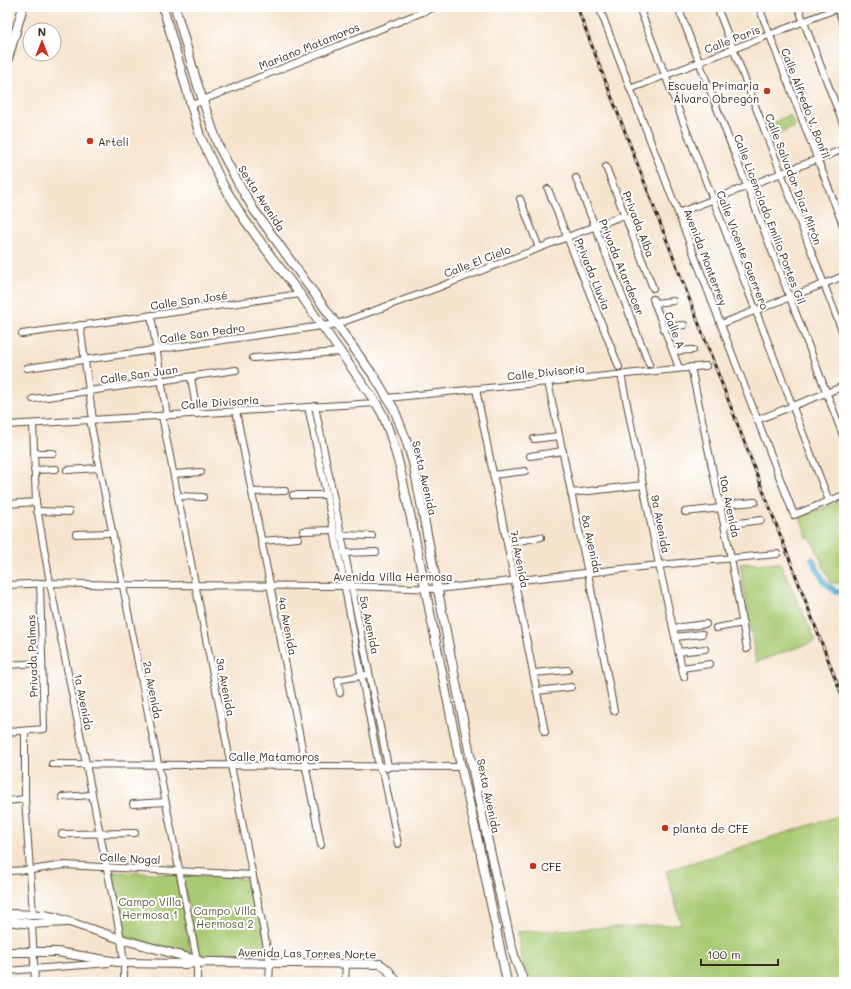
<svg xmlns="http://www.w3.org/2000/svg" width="851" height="989" font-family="Mali,sans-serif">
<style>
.green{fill:#a9ca73;stroke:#727a48}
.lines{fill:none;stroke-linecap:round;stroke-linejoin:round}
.canal{stroke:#50aecf;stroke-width:5.5}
.minor-casing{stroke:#574638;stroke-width:8}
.major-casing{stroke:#574638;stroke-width:10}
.minor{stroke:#fff;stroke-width:6}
.major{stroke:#fff;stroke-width:8}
.rail-casing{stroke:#3b2a1e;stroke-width:3}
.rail{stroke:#fff;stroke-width:1.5;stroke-dasharray:4.5;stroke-linecap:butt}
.poi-dot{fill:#c8321e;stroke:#fff;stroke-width:1.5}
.labels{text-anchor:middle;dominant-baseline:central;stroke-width:4;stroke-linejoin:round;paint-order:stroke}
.street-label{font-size:11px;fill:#3b2a1e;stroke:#fff}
.poi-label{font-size:11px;fill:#3b2a1e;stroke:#fff;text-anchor:start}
.park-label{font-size:11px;fill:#5c5a38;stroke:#fff}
</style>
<rect width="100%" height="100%" fill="#fff"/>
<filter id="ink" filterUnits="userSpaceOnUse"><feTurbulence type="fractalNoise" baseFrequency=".025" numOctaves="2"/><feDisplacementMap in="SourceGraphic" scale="8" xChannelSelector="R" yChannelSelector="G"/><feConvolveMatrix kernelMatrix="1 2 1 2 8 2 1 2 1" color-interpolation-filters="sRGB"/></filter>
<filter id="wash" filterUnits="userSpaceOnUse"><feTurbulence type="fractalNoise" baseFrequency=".012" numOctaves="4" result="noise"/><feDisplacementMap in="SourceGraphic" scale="16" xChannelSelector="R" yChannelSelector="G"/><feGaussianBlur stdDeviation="0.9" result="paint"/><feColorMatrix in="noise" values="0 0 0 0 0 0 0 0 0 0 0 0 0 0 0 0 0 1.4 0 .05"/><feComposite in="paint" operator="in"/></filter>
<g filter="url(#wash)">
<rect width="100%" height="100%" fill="#f6e4ce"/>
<g class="green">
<polygon points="790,115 795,127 773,136 768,124"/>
<polygon points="844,500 844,583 831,583 812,540 807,537 800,517"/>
<polygon points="780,563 816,641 756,662 740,564"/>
<polygon points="844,814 844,982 532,982 522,963 517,932 681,924 666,871"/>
<polygon points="113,872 176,874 191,954 122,936"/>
<polygon points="182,875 252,879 268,956 199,955"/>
</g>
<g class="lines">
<polyline class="canal" points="812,559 824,582 836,592 844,592"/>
</g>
</g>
<g filter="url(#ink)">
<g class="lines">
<defs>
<g id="minor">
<polyline points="599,7 794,515 844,495"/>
<polyline points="639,7 829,501"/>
<polyline points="678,7 844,438"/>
<polyline points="717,7 844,336"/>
<polyline points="759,7 844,228"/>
<polyline points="798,7 844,126"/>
<polyline points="837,7 844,26"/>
<polyline points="630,89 841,7"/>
<polyline points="191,106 203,100 435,7"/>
<polyline points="606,167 653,288"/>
<polyline points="576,178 649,364"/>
<polyline points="548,189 619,367"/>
<polyline points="520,199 539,248"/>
<polyline points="678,213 844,149"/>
<polyline points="653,299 679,368"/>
<polyline points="654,303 673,301"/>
<polyline points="151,315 167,416"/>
<polyline points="721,324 844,276"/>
<polyline points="80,325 93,420"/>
<polyline points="663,327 684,325"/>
<polyline points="22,334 300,294"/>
<polyline points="673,351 693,350"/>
<polyline points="253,358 340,352"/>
<polyline points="691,367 731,558 747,649"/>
<polyline points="27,368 322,326 337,324 437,288 624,215"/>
<polyline points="621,374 659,565 684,677"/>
<polyline points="191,377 197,414"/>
<polyline points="548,382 588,573 614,711"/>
<polyline points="476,389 545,732"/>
<polyline points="387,398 706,366"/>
<polyline points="33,399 236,370"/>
<polyline points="315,406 388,766 387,768"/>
<polyline points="308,407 335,536 379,767 384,776 398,844"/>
<polyline points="236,411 321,845"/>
<polyline points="162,416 270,963 269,982"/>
<polyline points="90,420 197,960 197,982"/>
<polyline points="757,420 844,386"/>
<polyline points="33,424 36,502 50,583 121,939 124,963 124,982"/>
<polyline points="7,425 376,403"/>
<polyline points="534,439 559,436"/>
<polyline points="34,453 53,453"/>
<polyline points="530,456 563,451"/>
<polyline points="34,470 56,469"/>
<polyline points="67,470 99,468"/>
<polyline points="174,474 201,472"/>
<polyline points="493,475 525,471"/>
<polyline points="252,492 285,491"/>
<polyline points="571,493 643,485"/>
<polyline points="293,495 326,495"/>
<polyline points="178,496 203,497"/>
<polyline points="7,504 36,502"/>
<polyline points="720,505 755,502"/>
<polyline points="37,511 69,512"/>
<polyline points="685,512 721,508"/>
<polyline points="724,525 761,520"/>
<polyline points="303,531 333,530"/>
<polyline points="76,534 112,533"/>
<polyline points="341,535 372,536"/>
<polyline points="261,541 298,538"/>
<polyline points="507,543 541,537"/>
<polyline points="344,553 376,552"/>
<polyline points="7,585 50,583 122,585 351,586 437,589 659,565 777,554"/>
<polyline points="673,628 706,624"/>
<polyline points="716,628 743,623"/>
<polyline points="675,637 702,634"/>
<polyline points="678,652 705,649"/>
<polyline points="7,665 41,663"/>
<polyline points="682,668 710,664"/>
<polyline points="533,673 568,670"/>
<polyline points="537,691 571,687"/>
<polyline points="340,693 338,680 365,675"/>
<polyline points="25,731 25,799 33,914"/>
<polyline points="7,732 44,729 40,583"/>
<polyline points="52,764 461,767"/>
<polyline points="62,797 92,795"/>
<polyline points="7,801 25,799"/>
<polyline points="133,804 165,802"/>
<polyline points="62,834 135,833"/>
<polyline points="7,871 31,870 64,865 253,875"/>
<polyline points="32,924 35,982"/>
<polyline points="7,971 109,963"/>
<polyline points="345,982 346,964"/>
</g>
<g id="major">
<polyline points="163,7 200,136 222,183 244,219 273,259 300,294 376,403 383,415 391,437 399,464 412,523 461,767 478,841 507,982"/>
<polyline points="175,7 198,86 218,145 237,181 254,210 376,379 394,409 405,437 413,462 479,801 511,944 515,959 524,982"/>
<polyline points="7,62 23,7"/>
<polyline points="7,914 44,915 54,917 121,939 200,961"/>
<polyline points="7,921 32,924 66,922"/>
<polyline points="7,952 57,952 124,963 185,964 209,962 380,964 387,969 397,982"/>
</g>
</defs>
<use href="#minor" class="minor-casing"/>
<use href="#major" class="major-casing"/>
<use href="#minor" class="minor"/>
<use href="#major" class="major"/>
<defs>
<polyline id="rail" points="577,7 844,701"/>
</defs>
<use href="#rail" class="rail-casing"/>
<use href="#rail" class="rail"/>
</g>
</g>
<g class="poi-dot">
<circle cx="767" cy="91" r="4"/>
<circle cx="90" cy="141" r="4"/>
<circle cx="665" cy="828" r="4"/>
<circle cx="533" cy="866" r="4"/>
</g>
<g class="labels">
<g class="street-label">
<text transform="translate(732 39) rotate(-21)">Calle París</text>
<text transform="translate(309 46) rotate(-22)">Mariano Matamoros</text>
<text transform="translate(806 103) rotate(69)">Calle Alfredo V. Bonfil</text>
<text transform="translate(794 179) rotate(69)">Calle Salvador Díaz Mirón</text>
<text transform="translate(262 198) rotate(57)">Sexta Avenida</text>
<text transform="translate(770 219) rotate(69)">Calle Licenciado Emilio Portes Gil</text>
<text transform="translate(639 224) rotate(69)">Privada Alba</text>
<text transform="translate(743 250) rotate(69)">Calle Vicente Guerrero</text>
<text transform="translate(706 257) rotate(69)">Avenida Monterrey</text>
<text transform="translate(477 261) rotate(-21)">Calle El Cielo</text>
<text transform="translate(622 267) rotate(68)">Privada Atardecer</text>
<text transform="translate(593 274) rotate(68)">Privada Lluvia</text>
<text transform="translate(189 300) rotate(-8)">Calle San José</text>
<text transform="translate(675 330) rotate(69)">Calle A</text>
<text transform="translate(202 333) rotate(-8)">Calle San Pedro</text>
<text transform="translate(546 372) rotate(-6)">Calle Divisoria</text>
<text transform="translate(139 374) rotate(-8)">Calle San Juan</text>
<text transform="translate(220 402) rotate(-4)">Calle Divisoria</text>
<text transform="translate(425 478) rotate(77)">Sexta Avenida</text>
<text transform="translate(730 506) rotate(78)">10a Avenida</text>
<text transform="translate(661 524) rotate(79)">9a Avenida</text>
<text transform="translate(592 544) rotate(78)">8a Avenida</text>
<text transform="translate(520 559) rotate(79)">7a Avenida</text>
<text x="393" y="576">Avenida Villa Hermosa</text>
<text transform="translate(370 625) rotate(78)">5a Avenida</text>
<text transform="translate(288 626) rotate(79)">4a Avenida</text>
<text transform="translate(32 656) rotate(-92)">Privada Palmas</text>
<text transform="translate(226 687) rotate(79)">3a Avenida</text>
<text transform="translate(153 690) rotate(79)">2a Avenida</text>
<text transform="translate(84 702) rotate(79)">1a Avenida</text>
<text x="274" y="756">Calle Matamoros</text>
<text transform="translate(489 796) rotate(78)">Sexta Avenida</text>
<text transform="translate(130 858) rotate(3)">Calle Nogal</text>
<text transform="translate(307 953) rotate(1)">Avenida Las Torres Norte</text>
</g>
<g class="poi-label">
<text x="759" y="85" text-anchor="end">Escuela Primaria<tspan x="759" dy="13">Álvaro Obregón</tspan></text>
<text x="98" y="141">Arteli</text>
<text x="673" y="828">planta de CFE</text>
<text x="541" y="866">CFE</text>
</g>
<g class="park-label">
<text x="150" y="901">Campo Villa<tspan x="150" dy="13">Hermosa 1</tspan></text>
<text x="225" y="910">Campo Villa<tspan x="225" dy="13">Hermosa 2</tspan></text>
</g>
</g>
<rect width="851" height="989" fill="none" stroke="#fff" stroke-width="24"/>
<g transform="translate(42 42)"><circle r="19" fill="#ffffff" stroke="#b1aaa5"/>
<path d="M0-3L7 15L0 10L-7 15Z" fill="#c8321e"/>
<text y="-6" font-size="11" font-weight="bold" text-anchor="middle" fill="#3b2a1e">N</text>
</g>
<path d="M701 959v6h77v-6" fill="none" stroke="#3b2a1e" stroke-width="2"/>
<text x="707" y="959" font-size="12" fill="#3b2a1e" stroke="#ffffff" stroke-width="3" paint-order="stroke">100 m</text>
</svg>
